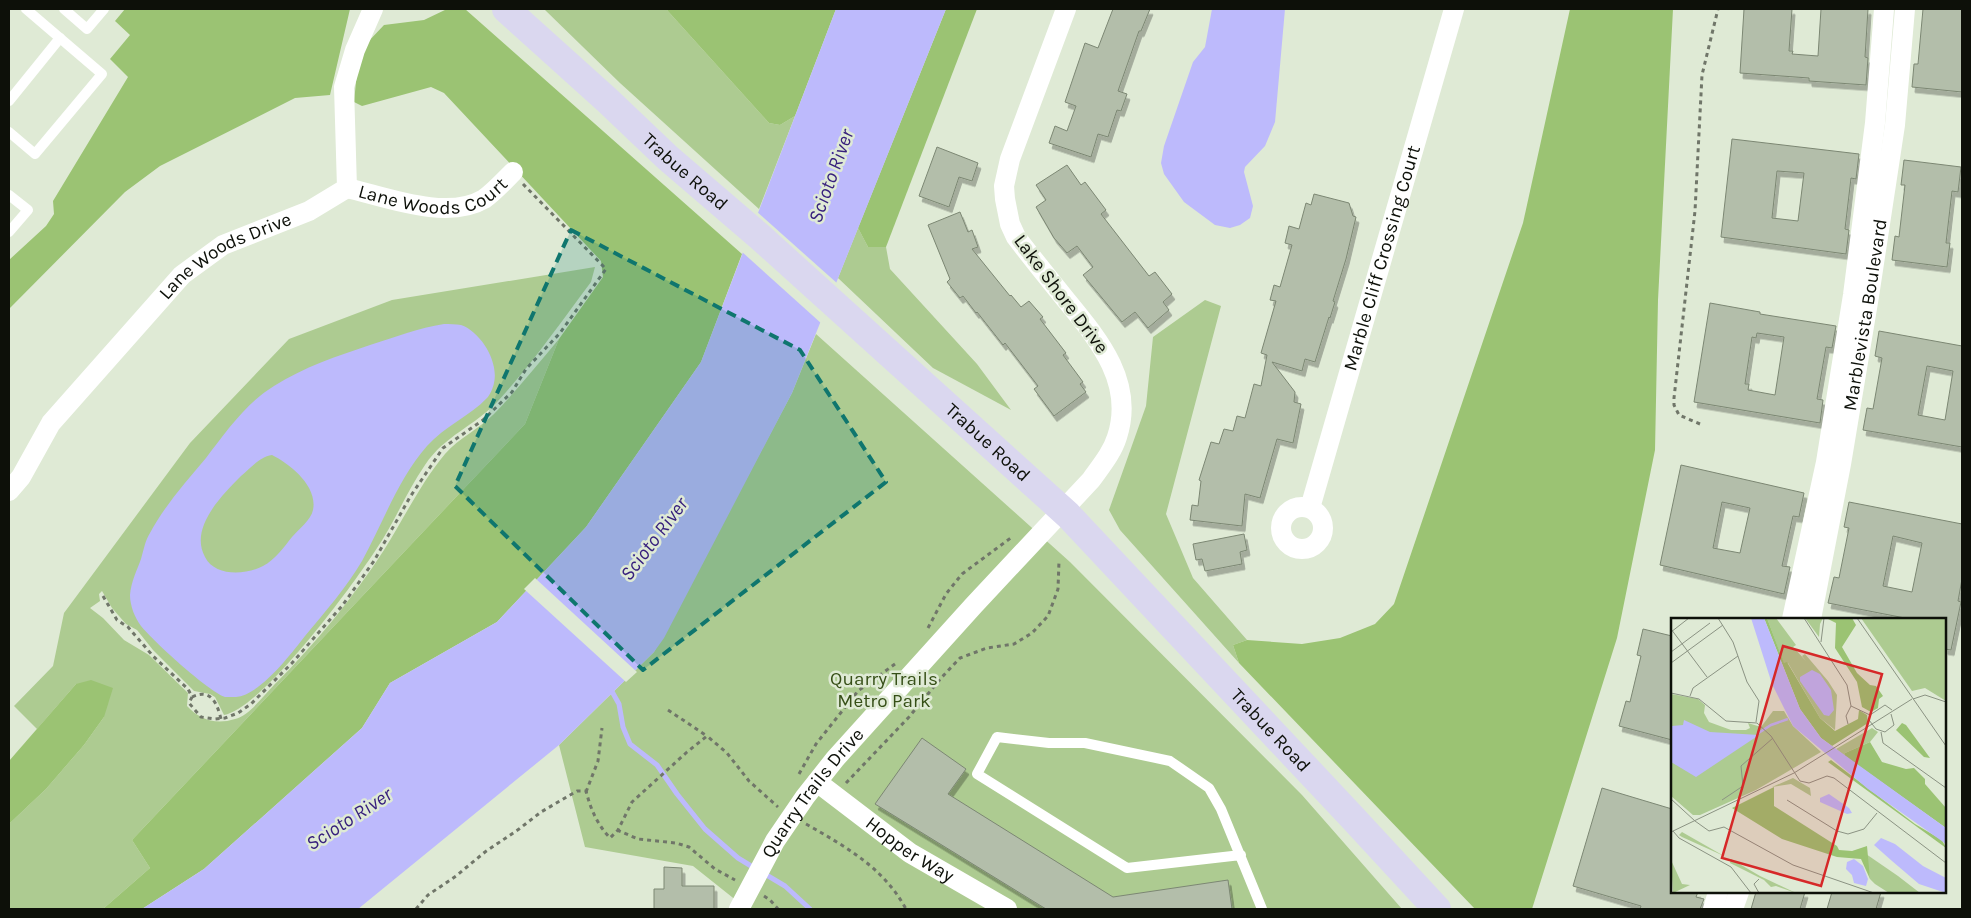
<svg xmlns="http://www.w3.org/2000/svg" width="1971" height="918" font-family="Karla,sans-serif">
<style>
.green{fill:#adcb91}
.forest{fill:#9bc373}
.water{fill:#bdbafc;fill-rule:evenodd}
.pier{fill:#dfead5}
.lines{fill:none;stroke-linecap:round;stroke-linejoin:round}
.stream{stroke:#bdbafc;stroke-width:5}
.building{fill:#b3beaa;stroke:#7c8773;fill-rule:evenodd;filter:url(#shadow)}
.path{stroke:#707669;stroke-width:3;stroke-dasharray:4 4;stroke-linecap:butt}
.lane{stroke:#fff;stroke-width:10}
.street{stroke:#fff;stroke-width:20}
.secondary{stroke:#dad7ef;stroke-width:28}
.marked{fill:#0f766e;fill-opacity:0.2;stroke:#0f766e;stroke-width:4;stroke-dasharray:10 6;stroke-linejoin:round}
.labels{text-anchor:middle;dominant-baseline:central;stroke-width:5;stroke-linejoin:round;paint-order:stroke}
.street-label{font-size:19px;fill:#0d1009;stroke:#dfead5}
.park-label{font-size:19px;fill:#364f17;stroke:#dfead5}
.water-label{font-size:20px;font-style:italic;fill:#37207d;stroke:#dfead5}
.inset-river{fill:none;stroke:#bdbafc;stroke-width:2.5}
.inset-road{fill:none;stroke:#8b9383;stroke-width:1}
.view{fill:#d62828;fill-opacity:0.15;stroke:#d62828;stroke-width:2.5}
.inset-edge{fill:none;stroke:#0d1009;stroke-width:2.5}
</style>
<defs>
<filter id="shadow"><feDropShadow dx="3" dy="5.5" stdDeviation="0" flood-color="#0004"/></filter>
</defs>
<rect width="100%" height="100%" fill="#dfead5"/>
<g class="green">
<polygon points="544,9 666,9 769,123 780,125 795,116 759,209 620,83"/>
<polygon points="858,228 868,247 886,247 890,269 977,364 1011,410 933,368 838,278"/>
<path d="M595,267L591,282C561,322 532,364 498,401C475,426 445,435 425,465C409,488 398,514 384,537C362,574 264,708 224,715L215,697L210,694L194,691L153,650L137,630L126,624L112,608L102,591L99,594L100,601L90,608L103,618L124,640L149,655L188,693L187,706C200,720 216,725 235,719C250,715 263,696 274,685C315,644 353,598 384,550C404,518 421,483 445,454C459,438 479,429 494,414C517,390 538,364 559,339L525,424L132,840L150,868L103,909H9V824L46,789L84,745L104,717L76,684L37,729L14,706L53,666L64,613L190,443L289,339L392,300Z"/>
<polygon points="1205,300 1221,306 1166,514 1193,578 1247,640 1233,645 1239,663 1120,530 1109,510 1146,406 1153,337"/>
<polygon points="816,334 1070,562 1302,795 1402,909 747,909 693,866 585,847 559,745 654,652 792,393"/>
</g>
<g class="forest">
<polygon points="125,9 350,9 330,95 295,98 160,166 125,192 9,309 9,260 46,226 54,214 53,201 128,77 110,59 130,35 115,21"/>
<polygon points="447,9 465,9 742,254 701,362 586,527 497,622 390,683 362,728 204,869 142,909 103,909 150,868 132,840 525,424 559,339 603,277 601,261 444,93 431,87 362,106 354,102 358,62 366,44 384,25 424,20"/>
<polygon points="666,9 836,9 795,116 780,125 769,123"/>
<polygon points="946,9 977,9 886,247 868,247 858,228"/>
<polygon points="1570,9 1673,9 1658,300 1655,450 1617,638 1532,909 1475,909 1239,663 1233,645 1247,640 1302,644 1340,638 1375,624 1394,604 1523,223"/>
<polygon points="91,680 113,688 104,717 84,745 46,789 9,824 9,761 76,684"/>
</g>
<g class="water">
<polygon points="836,9 946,9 792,393 664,638 654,652 559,745 358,909 142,909 204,869 362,728 390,683 497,622 586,527 701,362"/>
<polygon points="1212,9 1285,9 1275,122 1265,146 1245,167 1244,172 1253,206 1250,218 1240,225 1230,228 1215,225 1184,202 1164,174 1161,163 1164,146 1193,62 1205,47"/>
<path d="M444,324C449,324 456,324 461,325C481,332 499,362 494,383C493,388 490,395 487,398C470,416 445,426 427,446C398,479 383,523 362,561C346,588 325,612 305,636C291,654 260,695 236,697C236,697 226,697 225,697C208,691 153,641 141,626C135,618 130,606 130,595C131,582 137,570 141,559C144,549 145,541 150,533C165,505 186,482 206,458C226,432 246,403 274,386C304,367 337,356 370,345C395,337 419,328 444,324ZM272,455C290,464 318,486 313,510C311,520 299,529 292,537C284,547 275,560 263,566C246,575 215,577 205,557C189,528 222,495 241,476C251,468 259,457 272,455Z"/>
</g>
<g class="pier">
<polygon points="756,211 838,284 822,324 741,251"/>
<polygon points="535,578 637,672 626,682 524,589"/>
</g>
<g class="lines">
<g class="stream">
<polyline points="610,688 619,704 623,727 630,744 657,765 677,794 705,829 738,858 756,869"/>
<polyline points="763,873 785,886 810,909"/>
</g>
</g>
<g class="building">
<polygon points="1113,9 1150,9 1141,31 1139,31 1118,91 1127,94 1121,111 1117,110 1108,137 1098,134 1091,157 1049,143 1055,126 1067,131 1076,106 1065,102 1085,43 1098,48"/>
<polygon points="1744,9 1792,9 1789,51 1793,51 1792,54 1818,56 1821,9 1868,9 1865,57 1868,58 1866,85 1809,81 1809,78 1740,73"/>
<polygon points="1923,9 1962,9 1962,92 1912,87 1914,64 1918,64"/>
<path d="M1732,139L1859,154L1856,179L1851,178L1845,229L1849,230L1846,254L1721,237ZM1777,171L1804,173L1798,221L1772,218Z"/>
<polygon points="937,147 978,163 972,181 959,177 949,207 919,196"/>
<polygon points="1904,160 1961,167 1958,192 1952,191 1946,243 1950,243 1947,267 1892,260 1895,236 1899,237 1905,185 1901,185"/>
<polygon points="1067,165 1081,185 1085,182 1106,210 1101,214 1149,276 1155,272 1172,294 1163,302 1169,310 1148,328 1135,312 1122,322 1083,275 1093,267 1077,246 1067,253 1054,238 1036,207 1046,200 1036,185"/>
<polygon points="1314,194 1349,203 1353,216 1356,217 1346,259 1333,301 1335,302 1330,318 1329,317 1315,362 1305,359 1302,371 1272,362 1295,392 1294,402 1301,404 1293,443 1277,439 1260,498 1245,494 1242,526 1190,520 1192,505 1198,506 1201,481 1199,480 1211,442 1219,444 1224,429 1233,431 1237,416 1245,418 1254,384 1261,386 1267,355 1261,353 1276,301 1270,300 1274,285 1280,287 1292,245 1285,243 1289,226 1299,229 1306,203 1311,205"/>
<polygon points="960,212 968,232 972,230 978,247 972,249 1010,296 1011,295 1021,307 1029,301 1043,317 1040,319 1066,353 1063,355 1083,382 1080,384 1086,392 1054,416 1034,389 1038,386 1005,343 1003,345 977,312 976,313 963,296 960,298 947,282 950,279 928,225"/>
<path d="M1710,303L1760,312V314L1836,326L1832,348L1826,347L1817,399L1823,400L1820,423L1694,402ZM1757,333L1784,337L1775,395L1748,390L1749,384H1745L1752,337L1756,338Z"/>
<path d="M1879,331L1962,346V447L1863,430L1867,408L1873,409L1882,358L1875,356ZM1927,366L1953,371L1945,420L1918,415Z"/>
<path d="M1681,465L1804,493L1799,517L1793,516L1782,566L1790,567L1784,594L1660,565ZM1722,502L1750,508L1740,553L1713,548Z"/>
<path d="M1849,502L1962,524V579L1958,601L1961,602L1951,650L1945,649V619H1910L1828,603L1834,577L1839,578L1849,528L1844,527ZM1893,536L1922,543L1912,592L1883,586Z"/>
<polygon points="1244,534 1247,550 1240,552 1242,564 1205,571 1202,559 1196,560 1193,544"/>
<polygon points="1643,629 1672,636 1672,740 1619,726 1626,701 1630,702 1641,656 1637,655"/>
<polygon points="922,738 966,769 948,794 1113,897 1228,880 1232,909 1046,909 875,804"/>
<polygon points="1602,788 1672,809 1672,892 1698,892 1696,897 1704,899 1700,909 1640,909 1641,906 1573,886"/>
<polygon points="664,867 682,868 682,886 714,886 714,909 654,909 654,889 664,889"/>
<polygon points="1756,892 1805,892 1800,909 1751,909"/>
<polygon points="1832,892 1881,892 1876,909 1827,909"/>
</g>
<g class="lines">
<g class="path">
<polyline points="1700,424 1679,415 1674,405 1674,398 1695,211 1702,75 1718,9"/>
<polyline points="103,596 117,620 128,627 153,656 188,689 192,697 189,703 201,717 215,719 225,718 238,713 251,704 292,663 342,606 374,561 410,497 443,448 483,420 512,392 526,369 560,333 606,269 523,184"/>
<polyline points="928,628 946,594 962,574 1012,537"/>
<path d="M192,697C211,688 217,703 221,719"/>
<polyline points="668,710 707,736"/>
<polyline points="799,774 816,744 858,691 895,664"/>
<polyline points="846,783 909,717 942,677 960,658 987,648 1014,644 1032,633 1048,616 1058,589 1059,561"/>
<polyline points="586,792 598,761 602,728"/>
<path d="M806,824C846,847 883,867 906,909"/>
<polyline points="617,830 638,839 676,843 689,847 715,869 735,880"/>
<polyline points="764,896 770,900 778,909"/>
<path d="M416,909L428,895L456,876L485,852L519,829L541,812L577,791H586C591,810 597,824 610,838L618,830L632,802L687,752L707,736L727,753L749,781L778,807"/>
</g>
<g class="lane">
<polyline points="64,9 87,29 104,9"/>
<polyline points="9,101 60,38"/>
<polyline points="9,132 35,154 102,74 26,9"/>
<polyline points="9,195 28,210 9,232"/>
<polyline points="1241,855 1127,868 977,774 997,737 1049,743 1085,743 1170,761 1209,788 1221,809 1262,909"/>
</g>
<g class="street">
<path id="s1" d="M347,188C386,197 447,221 484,199C494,192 504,181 513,172"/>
<path id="s2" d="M9,491L21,477L51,423L182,275L223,245L309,211L347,188L344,87L355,50L373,9"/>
<circle cx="1302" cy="528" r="21"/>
<path id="s3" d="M1310,508L1454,9"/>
<polyline points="1792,619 1826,462 1853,295 1875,123 1884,9"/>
<path id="s4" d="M1811,619L1841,464L1869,296L1895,125L1905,9"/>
<path id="s5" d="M817,782L910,853L1007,909"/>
<path id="s6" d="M739,909L775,841L805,797L835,759L974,605L1091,480C1101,466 1112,453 1117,437C1135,382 1098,339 1066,300C1049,279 1032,258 1016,237L1010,224L1005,199L1004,186L1010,159L1066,9"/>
<polyline points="1713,909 1718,892"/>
<polyline points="1733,909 1739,892"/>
</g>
<path class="secondary" id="s7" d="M506,9L607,100L668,158L759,236L1068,515L1351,816L1437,909"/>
</g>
<path class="marked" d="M571,230L800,350L886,482L643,670L455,486Z"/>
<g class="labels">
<g class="street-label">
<text stroke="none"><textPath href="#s7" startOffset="242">Trabue Road</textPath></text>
<text stroke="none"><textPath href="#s1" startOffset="90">Lane Woods Court</textPath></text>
<text stroke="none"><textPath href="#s3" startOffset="260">Marble Cliff Crossing Court</textPath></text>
<text stroke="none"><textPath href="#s2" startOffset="325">Lane Woods Drive</textPath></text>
<text transform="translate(1061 294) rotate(53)">Lake Shore Drive</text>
<text stroke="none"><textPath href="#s4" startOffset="309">Marblevista Boulevard</textPath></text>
<text stroke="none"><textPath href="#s7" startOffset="648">Trabue Road</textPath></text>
<text stroke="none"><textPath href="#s7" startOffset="1052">Trabue Road</textPath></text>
<text stroke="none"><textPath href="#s6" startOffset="138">Quarry Trails Drive</textPath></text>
<text stroke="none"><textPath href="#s5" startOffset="115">Hopper Way</textPath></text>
</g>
<g class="park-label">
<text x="884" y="679">Quarry Trails<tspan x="884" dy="22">Metro Park</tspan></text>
</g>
<g class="water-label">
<text transform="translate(831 176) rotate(-70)">Scioto River</text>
<text transform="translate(654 539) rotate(-53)">Scioto River</text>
<text transform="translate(349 819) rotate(-33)">Scioto River</text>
</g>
</g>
<g transform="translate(1671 618)">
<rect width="275" height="275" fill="#dfead5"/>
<path d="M96,0H105L125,27L122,29L135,43L131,38L134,36L157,63L166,77L164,112L149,100L117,45L113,46ZM152,0L149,6L148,19L134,0ZM190,0H275V83L254,70L241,73ZM0,76L27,81L34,87L33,95L38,104L60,112H75L79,110L77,105L90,109L102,93H113L122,108L150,134L85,172L29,197H22L0,178ZM201,110L207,114L199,124L174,135V138L165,131ZM122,160L139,170L140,178L120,166L101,169ZM11,214L53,238L11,219L8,217ZM195,236L227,258L249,275H218L204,266L199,261ZM60,241L89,258L125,275L105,268L100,269L93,262L59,245ZM0,242L11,266L19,267L2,275Z" fill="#adcb91"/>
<path d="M93,0H96L113,45L116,44L149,100L164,113L187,101L188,92L196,97L197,105L161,128L150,120L129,91ZM155,0H181L185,7L171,29L186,55L199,67L205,68L212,78L208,81L207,90L200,94L191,89L186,64L164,30L165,5ZM231,105L235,107L259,140L253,139L225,112ZM199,124L211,144L235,151L243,150L254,161V166L275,190V210L174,138V135ZM160,142L244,206L271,222L275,230L157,144ZM103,169V188L166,228L168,232L181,233L196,228L199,261L190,241L166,239L111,221L61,190Z" fill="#9bc373"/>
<path d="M80,0H93L129,91L150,120L275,210V226L197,171L122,108L101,66ZM141,52L149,56L160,72L163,92L158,98L153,97L129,63V59ZM13,102L39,114L88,117L25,159L0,144L1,108L12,107ZM158,176L178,190L181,195L176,196L149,184V180ZM210,220L224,226L252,248L275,260V275L248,266L221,243L203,227ZM183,241L192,248L197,261L195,268L183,265L181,257L175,251L176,244Z" fill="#bdbafc"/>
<path class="inset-river" d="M86,116L100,107L117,101"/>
<path class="inset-road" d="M47,0L62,24L76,64L88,83L85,104M133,0L176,67L180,88L199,97M186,0L275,128M0,11L36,59M0,14L18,0M150,24L153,0M0,34L39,5M0,45L52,7M0,75L28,81L55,103L86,105L100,118L129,163L138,165L156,158L163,160L275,245M19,78L22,70L67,38M242,81L254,77L275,84M220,96L223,107L214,114L205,111L198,102L199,97L214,87L221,92M177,106L175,98L180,88M210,114L212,125L275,170M0,181L24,203M51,182L72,168L70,148L102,120M116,182L166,213L177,216L193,211L206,195M24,203L38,213L53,209L122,247L203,275M2,213L8,220L60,249L80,275M0,214L123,155L241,81M88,275L83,266L88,261"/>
<path class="view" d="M112,28L211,56L150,268L51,240Z"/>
<rect width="275" height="275" class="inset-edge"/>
</g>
<rect width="1971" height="918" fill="none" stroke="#0d1009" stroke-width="20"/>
</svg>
